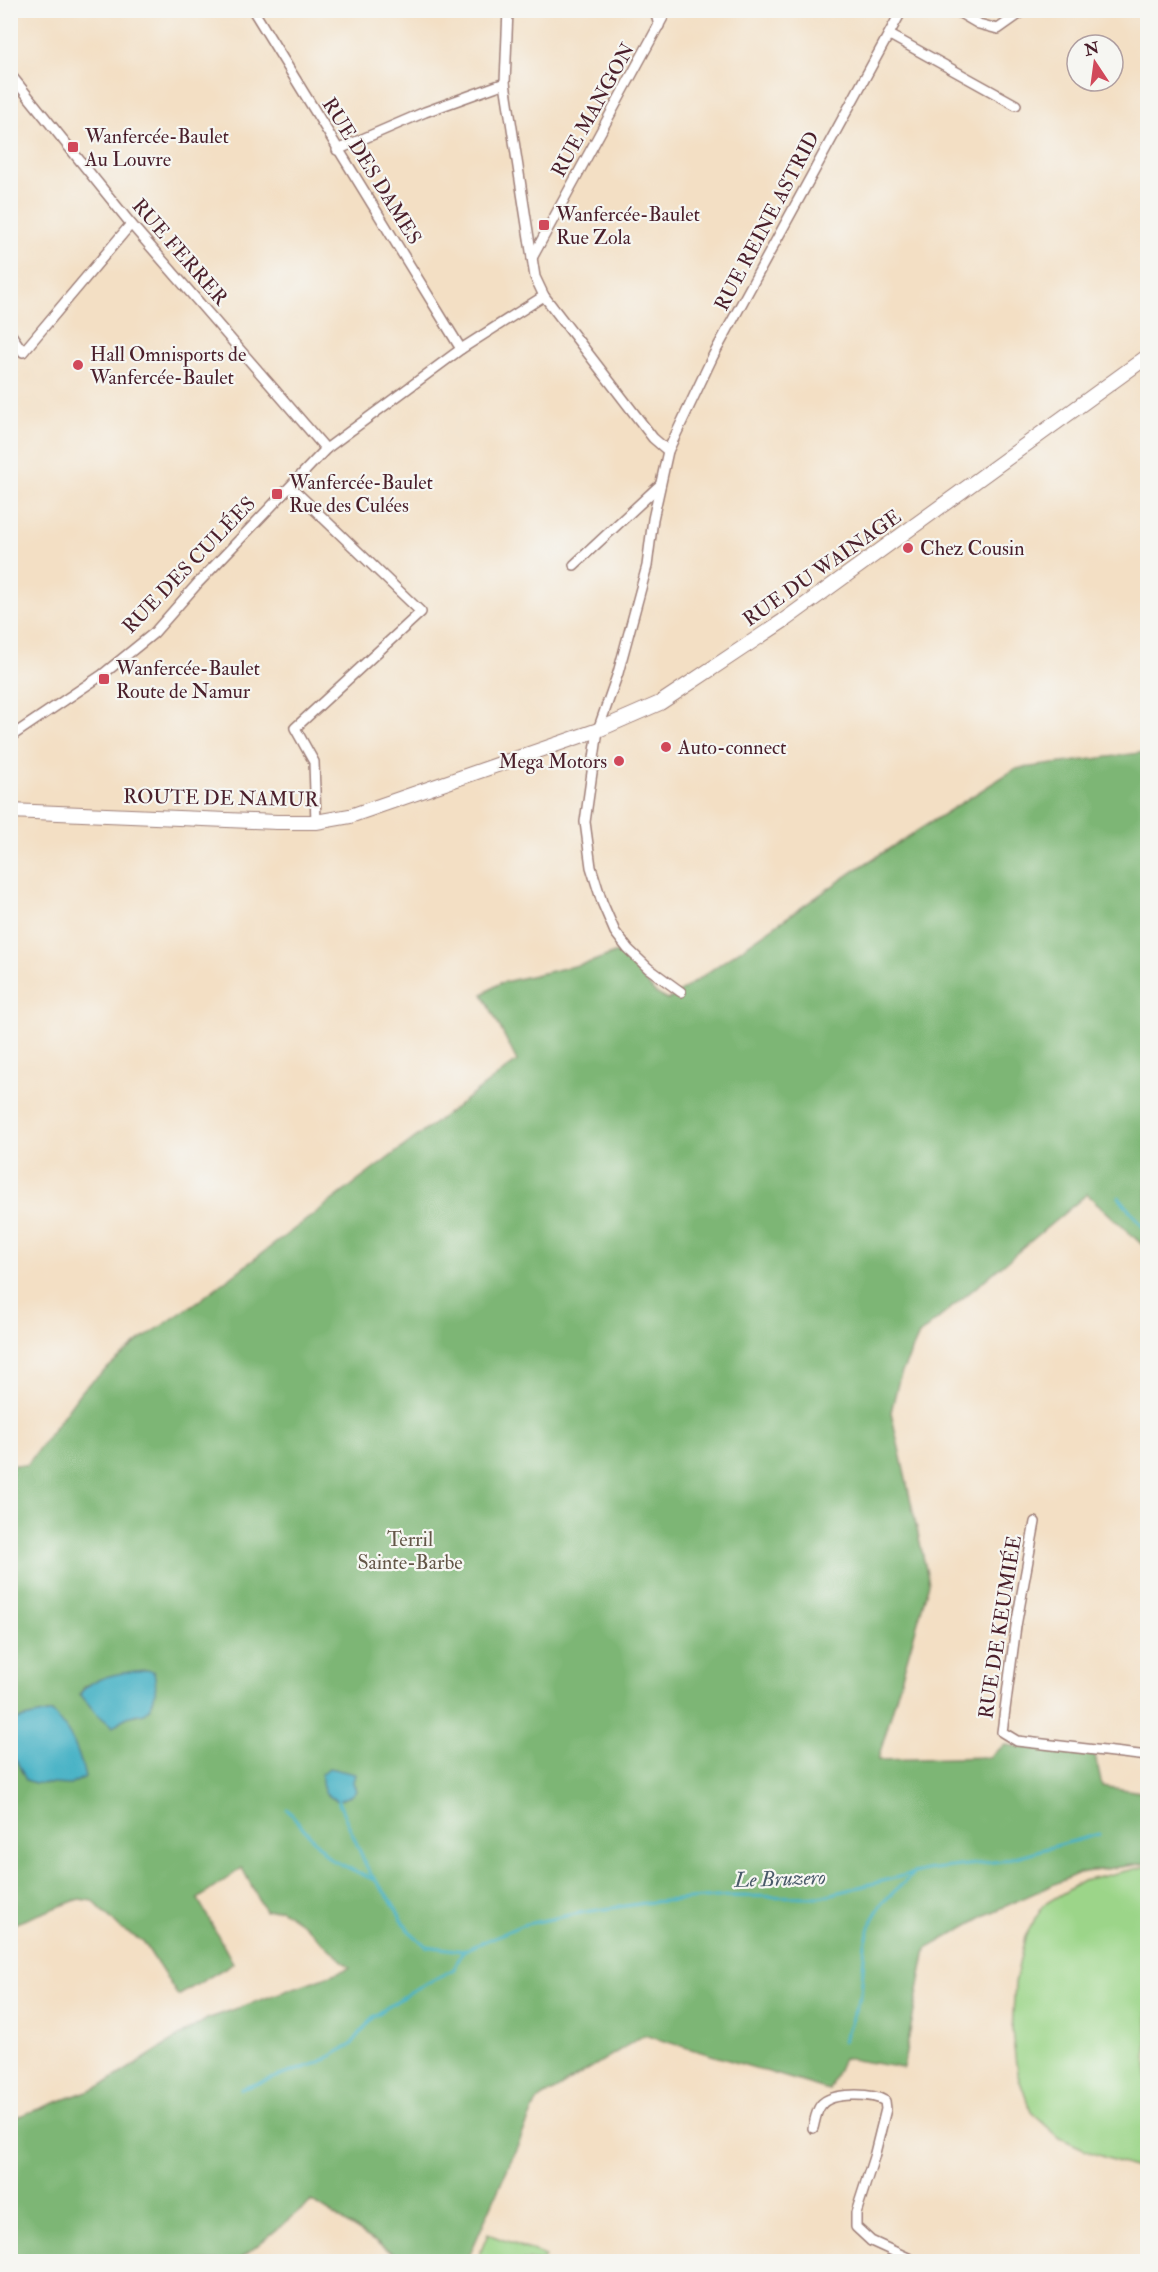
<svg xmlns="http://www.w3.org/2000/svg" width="1158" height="2272" font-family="'IM FELL Double Pica',serif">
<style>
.green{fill:#9cd589;stroke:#737a5a;stroke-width:1.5}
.forest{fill:#7db675;stroke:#646a50;stroke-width:1.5;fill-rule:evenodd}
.water{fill:#48b3c6;stroke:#496978;stroke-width:1.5}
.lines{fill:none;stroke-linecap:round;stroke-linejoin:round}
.stream{stroke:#48b3c6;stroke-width:3}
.minor-casing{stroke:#9e7f78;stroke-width:12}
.secondary-casing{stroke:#9e7f78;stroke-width:16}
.minor{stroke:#fff;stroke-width:9}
.secondary{stroke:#fff;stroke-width:14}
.poi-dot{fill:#d1495b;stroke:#f6f6f2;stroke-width:2}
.labels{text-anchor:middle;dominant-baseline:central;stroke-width:4.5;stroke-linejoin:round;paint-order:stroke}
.street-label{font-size:20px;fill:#4a1f2b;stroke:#f6f6f2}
.poi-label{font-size:20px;fill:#4a1f2b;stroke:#f6f6f2;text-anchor:start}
.park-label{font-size:20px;fill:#635647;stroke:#f6f6f2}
.water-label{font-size:21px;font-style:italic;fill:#495a69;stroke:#f6f6f2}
</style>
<rect width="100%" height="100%" fill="#f6f6f2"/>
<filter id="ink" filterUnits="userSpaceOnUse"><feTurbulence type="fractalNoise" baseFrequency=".0167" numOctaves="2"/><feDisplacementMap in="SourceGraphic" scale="12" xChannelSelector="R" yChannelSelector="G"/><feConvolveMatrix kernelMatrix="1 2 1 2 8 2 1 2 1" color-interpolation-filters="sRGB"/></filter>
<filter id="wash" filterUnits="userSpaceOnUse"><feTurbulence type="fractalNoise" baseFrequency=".008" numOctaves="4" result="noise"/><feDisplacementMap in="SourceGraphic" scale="24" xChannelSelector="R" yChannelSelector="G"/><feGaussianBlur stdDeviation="1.35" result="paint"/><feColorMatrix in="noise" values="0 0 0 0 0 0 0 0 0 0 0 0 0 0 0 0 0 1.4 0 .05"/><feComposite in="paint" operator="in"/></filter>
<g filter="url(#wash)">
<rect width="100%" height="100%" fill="#f3dfc4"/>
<g class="green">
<polygon points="1147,1866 1148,1866 1147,2172 1095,2154 1060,2138 1031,2112 1017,2073 1012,2031 1015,1982 1025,1937 1043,1905 1083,1881"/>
<polygon points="488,2234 545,2256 543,2261 486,2261 478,2258"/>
</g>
<path class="forest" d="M1147,752V1249L1087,1194L919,1335L899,1379L891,1412L929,1583L878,1760L989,1757L1005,1745L1095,1755L1102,1786L1147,1793V1863L1079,1873L988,1914L926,1949L903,2068L843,2058L829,2090L644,2035L537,2101L467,2261H405L312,2201L238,2261H11V2119L101,2086L207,2019L350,1968L304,1925L280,1909L265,1911L242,1868L198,1899L233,1963L178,1996L143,1941L122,1930L93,1901L79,1899L11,1925L10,1755L17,1762L26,1780L35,1783L51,1784L52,1712L20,1719L11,1723V1465H27L81,1391L138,1342L200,1300L517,1061L483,994L500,983L591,962L620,951L655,993L668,1000L857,869L1015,769ZM104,1679L143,1713L122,1718L80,1694L85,1686Z"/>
<g class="water">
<path d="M145,1670L153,1671C158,1683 156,1705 144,1713C142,1714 136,1714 134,1715C125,1717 120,1721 113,1727L95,1712L80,1694C91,1676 125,1672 145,1670Z"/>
<path d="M52,1712C72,1733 78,1749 85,1777L70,1785L35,1783L26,1780L17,1762L11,1755V1723L20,1719Z"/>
<path d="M329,1768L355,1774L353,1782L356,1791L350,1796L338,1801C324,1795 321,1789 322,1774Z"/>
</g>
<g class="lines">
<g class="stream">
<polyline points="1119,1197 1148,1233"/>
<polyline points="338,1801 369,1872 392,1902 408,1930 426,1946 463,1951"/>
<polyline points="287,1809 330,1859 374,1880"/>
<polyline points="463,1951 522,1925 585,1912 652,1902 729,1896 820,1897 926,1870 1001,1861 1099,1834"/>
<polyline points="843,2042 861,1994 865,1944 872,1920 882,1903 914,1873"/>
<polyline points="241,2089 318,2063 351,2045 373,2017 412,1991 454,1969 463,1951"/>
</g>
</g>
</g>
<g filter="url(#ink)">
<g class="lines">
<defs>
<g id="minor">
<polyline points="253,10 461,349"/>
<polyline points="508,10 505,83 535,277 544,296 653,438 668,451"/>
<polyline points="655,10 659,26"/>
<polyline points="955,10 979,24 998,29 1025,10"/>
<polyline points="890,35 1016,105"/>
<polyline points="10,74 131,224 326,449"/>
<polyline points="337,150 425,112 505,83"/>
<polyline points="532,258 667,10"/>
<polyline points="10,333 23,352 131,224"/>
<polyline points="291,487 421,612 295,728 314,762 316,822"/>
<polyline points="574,565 660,485"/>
<polyline points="10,737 102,675 154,633 198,583 326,449 461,349 544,296"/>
<polyline points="681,992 648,968 628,949 615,932 602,902 591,867 585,822 598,730 618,673 647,566 653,519 668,451 713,356 902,10"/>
<polyline points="1035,1522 1016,1626 1002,1732 1017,1741 1148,1756"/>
<path d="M813,2128C815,2121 816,2111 821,2105C831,2092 872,2093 885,2101L886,2109L874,2157L856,2213V2227L871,2241L917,2262"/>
</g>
<polyline id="secondary" points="10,811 277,822 316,822 350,816 598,730 660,703 783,621 1148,356"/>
</defs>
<use href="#minor" class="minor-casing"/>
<use href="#secondary" class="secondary-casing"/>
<use href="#minor" class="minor"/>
<use href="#secondary" class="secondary"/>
</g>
</g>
<g class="poi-dot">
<rect x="67" y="141" width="12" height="12" rx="3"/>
<rect x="538" y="219" width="12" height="12" rx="3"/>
<circle cx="78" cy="365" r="6"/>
<rect x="271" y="488" width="12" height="12" rx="3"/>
<circle cx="908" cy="548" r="6"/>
<rect x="98" y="673" width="12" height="12" rx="3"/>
<circle cx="666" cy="747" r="6"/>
<circle cx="619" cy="761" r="6"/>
</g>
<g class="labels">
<g class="street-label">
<text transform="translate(593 110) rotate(-61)">RUE MANGON</text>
<text transform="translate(372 171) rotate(58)">RUE DES DAMES</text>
<text transform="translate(767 221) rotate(-62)">RUE REINE ASTRID</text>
<text transform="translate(180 252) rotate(49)">RUE FERRER</text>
<text transform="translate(189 565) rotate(-46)">RUE DES CULÉES</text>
<text transform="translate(822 568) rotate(-35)">RUE DU WAINAGE</text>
<text transform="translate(221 798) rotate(1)">ROUTE DE NAMUR</text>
<text transform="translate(1000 1627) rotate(-81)">RUE DE KEUMIÉE</text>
</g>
<g class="poi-label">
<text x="85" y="136">Wanfercée-Baulet<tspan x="85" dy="23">Au Louvre</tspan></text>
<text x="556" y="214">Wanfercée-Baulet<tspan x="556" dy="23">Rue Zola</tspan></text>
<text x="90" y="354">Hall Omnisports de<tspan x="90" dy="23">Wanfercée-Baulet</tspan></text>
<text x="289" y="482">Wanfercée-Baulet<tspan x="289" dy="23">Rue des Culées</tspan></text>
<text x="920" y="548">Chez Cousin</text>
<text x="116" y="668">Wanfercée-Baulet<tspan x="116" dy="23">Route de Namur</tspan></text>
<text x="678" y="747">Auto-connect</text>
<text x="607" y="761" text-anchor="end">Mega Motors</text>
</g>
<g class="park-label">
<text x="410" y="1539">Terril<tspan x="410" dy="23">Sainte-Barbe</tspan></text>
</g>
<g class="water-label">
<text transform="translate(780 1879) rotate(-2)">Le Bruzero</text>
</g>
</g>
<rect width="1158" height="2272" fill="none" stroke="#f6f6f2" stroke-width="36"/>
<g transform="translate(1095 63) rotate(347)"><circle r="28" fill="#f6f6f2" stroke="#b1a0a2" stroke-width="1.5"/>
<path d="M0-4.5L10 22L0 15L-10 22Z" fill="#d1495b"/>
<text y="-9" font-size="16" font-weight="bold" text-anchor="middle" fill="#4a1f2b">N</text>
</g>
</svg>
